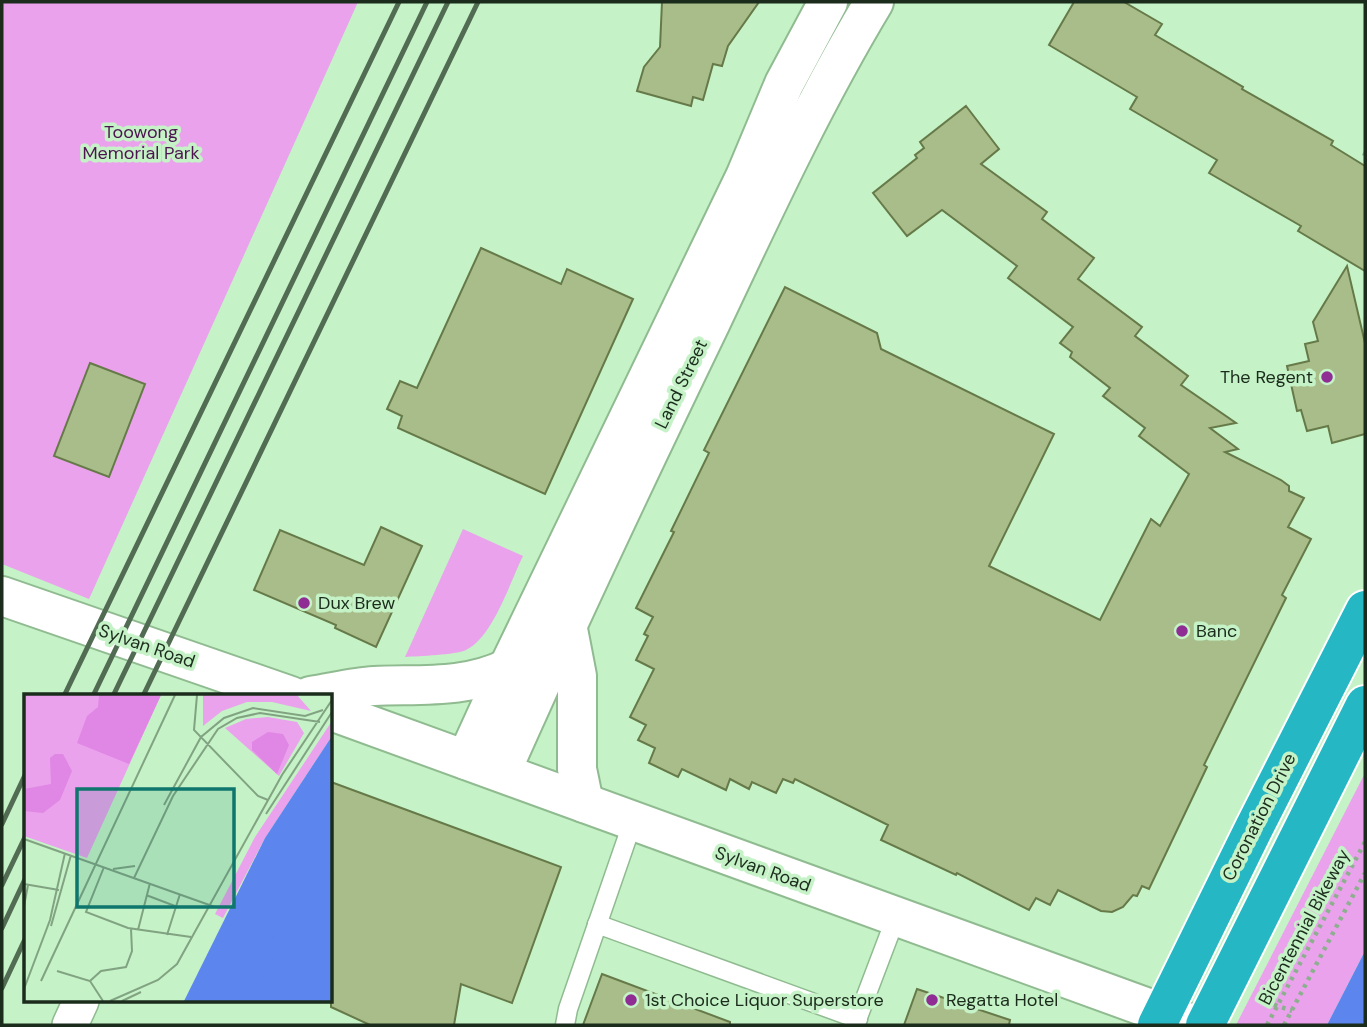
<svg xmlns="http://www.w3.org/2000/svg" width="1367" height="1027" font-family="'DM Sans',sans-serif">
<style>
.green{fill:#eaa2ed}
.water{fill:#5c86ed}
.building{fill:#a8bd89;stroke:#667948;stroke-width:2}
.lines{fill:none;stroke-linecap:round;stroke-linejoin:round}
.lane-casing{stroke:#90bb91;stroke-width:21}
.street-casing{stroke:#90bb91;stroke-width:38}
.secondary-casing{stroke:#90bb91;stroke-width:42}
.highway-casing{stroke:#fff;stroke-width:42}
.path{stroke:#8cb08d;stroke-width:4.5;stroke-dasharray:3.5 5;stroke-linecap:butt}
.lane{stroke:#fff;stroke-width:18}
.street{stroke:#fff;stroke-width:35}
.secondary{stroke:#fff;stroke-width:38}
.highway{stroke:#26b7c5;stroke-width:38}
.rail{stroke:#526c53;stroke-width:5}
.poi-dot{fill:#8f2d95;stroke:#c5f2c6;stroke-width:2.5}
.labels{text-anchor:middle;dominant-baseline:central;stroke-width:7;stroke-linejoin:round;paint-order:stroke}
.park-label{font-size:18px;fill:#4d1550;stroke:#c5f2c6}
.poi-label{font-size:18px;fill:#1b2c1c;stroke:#c5f2c6;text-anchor:start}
.street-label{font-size:18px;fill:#1b2c1c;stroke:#c5f2c6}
.inset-river{fill:none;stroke:#5c86ed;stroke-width:3.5}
.inset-road{fill:none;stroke:#81a382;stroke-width:2}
.view{fill:#0f766e;fill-opacity:0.15;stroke:#0f766e;stroke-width:3.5}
.inset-edge{fill:none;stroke:#1b2c1c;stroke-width:3.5}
</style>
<rect width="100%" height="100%" fill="#c5f2c6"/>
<g class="green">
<polygon points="2,2 358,2 89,599 2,564"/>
<path d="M463,529L523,556C510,582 493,637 466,650C455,655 419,656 405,657Z"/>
<polygon points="1365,773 1365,951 1327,1025 1236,1025"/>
</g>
<polygon class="water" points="1365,951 1365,1025 1327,1025"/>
<g class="building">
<polygon points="662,2 759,2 728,46 722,66 713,64 703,100 693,97 691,106 637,91 644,67 660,47"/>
<polygon points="1074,2 1124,2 1162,24 1155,35 1243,87 1242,89 1333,141 1331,145 1365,166 1365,271 1298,231 1301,226 1209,173 1217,160 1130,109 1137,97 1049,45"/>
<polygon points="966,106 999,149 981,164 1047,212 1042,219 1094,258 1078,279 1142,327 1135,336 1188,376 1181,385 1236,423 1210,428 1238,449 1225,452 1281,480 1289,486 1289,491 1304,498 1288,527 1311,539 1282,595 1286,598 1204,765 1207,767 1149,889 1142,886 1137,896 1133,895 1123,907 1112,912 1101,911 1058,890 1050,905 1036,898 1029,910 957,873 956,875 881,840 888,825 795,779 793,783 783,779 776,793 752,782 749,789 730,779 726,790 682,769 678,777 649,763 655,748 638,740 646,725 630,717 654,669 636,660 648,636 644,634 653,617 636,608 674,532 671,531 709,453 704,450 785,287 877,333 881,349 1054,434 989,566 1100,620 1151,519 1160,526 1189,474 1139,436 1145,428 1103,396 1110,388 1070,357 1072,352 1060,343 1073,327 1008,278 1017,266 942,210 907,236 873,193 917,158 915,155 924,148 920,142"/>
<polygon points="481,248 561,284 567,269 633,299 545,494 398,428 402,416 387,409 400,381 417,388"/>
<polygon points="1347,266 1365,343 1365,434 1332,443 1328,426 1307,431 1301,410 1297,411 1287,366 1309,361 1305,344 1318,341 1313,322"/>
<polygon points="90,363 145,384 109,477 54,456"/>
<polygon points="381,527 422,546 376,647 335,628 336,625 254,590 280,530 364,565"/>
<polygon points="331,782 561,867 512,1003 461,984 454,1025 370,1025 331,1007"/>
<polygon points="602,974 730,1022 730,1025 583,1025"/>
<polygon points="917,989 1010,1020 1009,1025 904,1025"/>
</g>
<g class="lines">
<defs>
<g id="lane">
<polyline points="597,924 858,1019"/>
<polyline points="565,1025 568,1009 633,821"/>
<polyline points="855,1025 896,917"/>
</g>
<polyline id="street" points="70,1025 81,1001"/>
<g id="secondary">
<polyline points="2,596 291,696"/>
<polyline points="567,624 577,676 577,769 584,803"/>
<path d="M310,696C331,693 353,687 374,686C421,684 465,689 508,668"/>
<polyline points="331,711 1195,1025"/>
<polyline points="466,760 508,668 745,177 784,84 828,2"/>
<path d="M501,772C568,621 639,471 711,322C762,214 812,105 874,2"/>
</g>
<g id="highway">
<polyline points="1157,1025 1254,828 1365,610"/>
<polyline points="1205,1025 1365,705"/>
</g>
</defs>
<use href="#lane" class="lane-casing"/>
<use href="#street" class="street-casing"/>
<use href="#secondary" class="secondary-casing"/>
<use href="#highway" class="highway-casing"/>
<g class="path">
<polyline points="1363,153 1365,154"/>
<polyline points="1258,999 1292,1011"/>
<polyline points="1267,1025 1365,842"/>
<polyline points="1284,1025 1365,873"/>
</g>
<use href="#lane" class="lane"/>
<use href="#street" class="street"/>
<use href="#secondary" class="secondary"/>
<use href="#highway" class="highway"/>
<g class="rail">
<polyline points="64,696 399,2"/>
<polyline points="93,696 427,2"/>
<polyline points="113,696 448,2"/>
<polyline points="143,696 478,2"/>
<polyline points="2,824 26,773"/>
<polyline points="2,885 26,835"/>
<polyline points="2,928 26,877"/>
<polyline points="2,988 26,937"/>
</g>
</g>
<g class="poi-dot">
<circle cx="1327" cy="377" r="7"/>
<circle cx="304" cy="603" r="7"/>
<circle cx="1182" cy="631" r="7"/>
<circle cx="631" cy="1000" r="7"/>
<circle cx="932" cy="1000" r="7"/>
</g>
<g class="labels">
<g class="park-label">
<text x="141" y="132">Toowong<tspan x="141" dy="21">Memorial Park</tspan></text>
</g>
<g class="poi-label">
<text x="1313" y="377" text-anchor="end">The Regent</text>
<text x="318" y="603">Dux Brew</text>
<text x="1196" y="631">Banc</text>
<text x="645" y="1000">1st Choice Liquor Superstore</text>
<text x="946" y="1000">Regatta Hotel</text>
</g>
<g class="street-label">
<text transform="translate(681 384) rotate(-64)">Land Street</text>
<text transform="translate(147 646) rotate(19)">Sylvan Road</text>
<text transform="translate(1259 817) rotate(-63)">Coronation Drive</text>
<text transform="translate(763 869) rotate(20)">Sylvan Road</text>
<text transform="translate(1304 927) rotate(-62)">Bicentennial Bikeway</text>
</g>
</g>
<g transform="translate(24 694)">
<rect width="308" height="308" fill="#c5f2c6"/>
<path d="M0,1H137L63,164L0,142ZM179,1H273L287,17L248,8H223L198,17L179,32ZM244,23L273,28L280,39L255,82L201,34L222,25ZM308,27V42L241,144L199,224L191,220L231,143Z" fill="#eaa2ed"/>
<path d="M75,1H137L105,70L53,49L63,22L74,13ZM244,38L259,40L265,51L253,80L228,56V48ZM31,60H39L48,77L36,106L19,119L0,117V95L27,90L26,64Z" fill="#e086e4"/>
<path d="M308,42V307H160L241,144Z" fill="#5c86ed"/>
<path class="inset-river" d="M202,307L205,270L246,246L308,167M226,307L265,226M241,307L308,180"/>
<path class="inset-road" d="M173,1L170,36L234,102L244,106M140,111L177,43L200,24L229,14L281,22L299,16M242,120L308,18M0,145L191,213M80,173L62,218L104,234L167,243M89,175L111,172M110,184L149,102L194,35L213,24L236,19L296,28M0,190L35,196M122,201L151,212M0,212L4,191M27,232L47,161M114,236L126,189M143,241L156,200M33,277L66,287L79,307M17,287L151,1M66,287L77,277L102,273L108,257L107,235M0,295L26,226L41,159M86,307L134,286L153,270L258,81L308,6M98,307L117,298"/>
<path class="view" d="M53,95H210V213H53Z"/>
<rect width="308" height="308" class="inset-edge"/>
</g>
<rect width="1367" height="1027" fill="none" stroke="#1b2c1c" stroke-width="7"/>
</svg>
